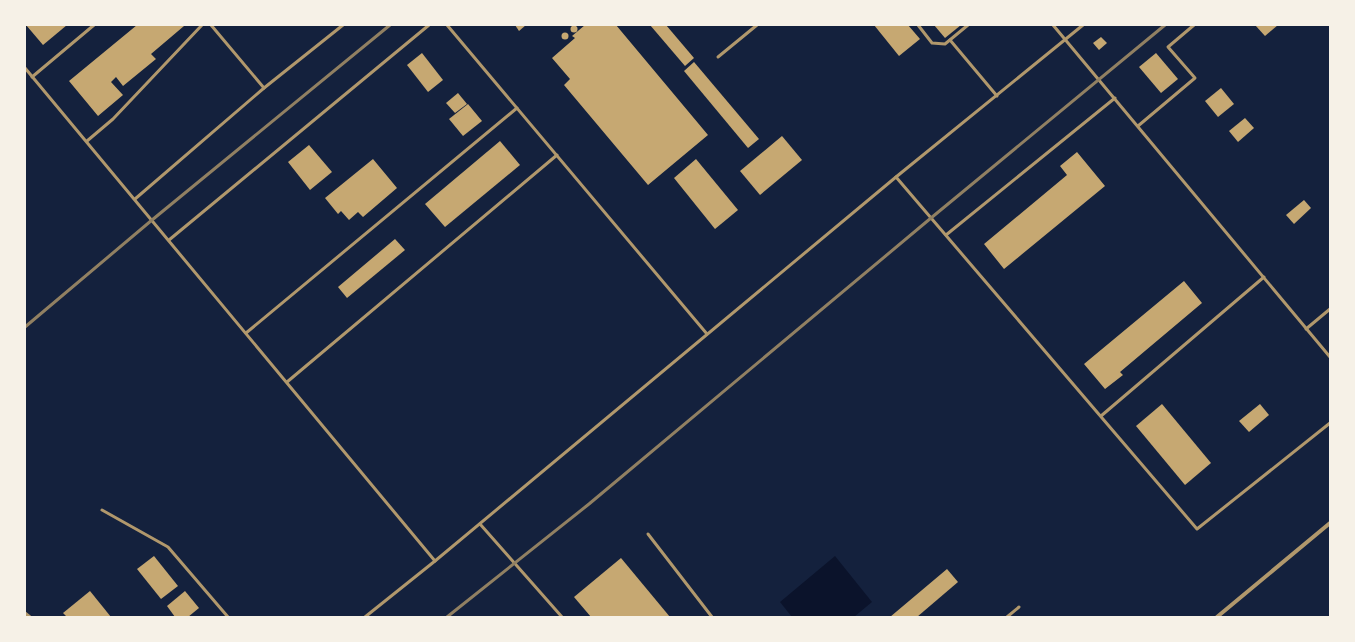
<svg xmlns="http://www.w3.org/2000/svg" width="1355" height="642" font-family="'Titillium Web',sans-serif">
<style>
.water{fill:#0b132b}
.building{fill:#c6a872}
.lines{fill:none;stroke-linecap:round;stroke-linejoin:round}
.service{stroke:#b1986c;stroke-width:3}
.minor{stroke:#b1986c;stroke-width:4}
.rail{stroke:#918062;stroke-width:3}
</style>
<rect width="100%" height="100%" fill="#14213d"/>
<polygon class="water" points="835,556 872,602 854,617 792,617 780,602"/>
<g class="building">
<polygon points="26,25 67,25 43,45"/>
<polygon points="137,25 183,25 184,26 151,54 156,59 123,86 116,77 111,82 123,95 98,116 69,81"/>
<polygon points="515,25 526,25 519,31"/>
<polygon points="585,25 616,25 708,135 648,185 564,85 570,79 552,58 575,38 572,36"/>
<polygon points="650,25 666,25 694,58 685,66"/>
<polygon points="874,25 908,25 920,39 899,56"/>
<polygon points="934,25 961,25 945,38"/>
<polygon points="1255,25 1278,25 1265,36"/>
<circle cx="574" cy="29" r="3.5"/>
<circle cx="565" cy="36" r="3.5"/>
<polygon points="1101,37 1107,43 1099,50 1093,43"/>
<polygon points="422,53 443,80 428,92 407,65"/>
<polygon points="1156,53 1178,79 1161,93 1139,67"/>
<polygon points="694,62 759,139 748,148 684,71"/>
<polygon points="1221,88 1234,104 1218,117 1205,101"/>
<polygon points="458,93 467,104 455,113 446,103"/>
<polygon points="468,104 482,121 463,136 449,119"/>
<polygon points="1245,118 1254,128 1238,142 1229,131"/>
<polygon points="782,136 802,160 760,195 740,171"/>
<polygon points="500,141 520,165 445,227 425,204"/>
<polygon points="309,145 332,172 310,190 288,162"/>
<polygon points="1077,152 1105,186 1004,269 984,244 1067,175 1060,166"/>
<polygon points="373,159 397,188 363,217 358,212 349,220 341,211 338,214 325,198"/>
<polygon points="696,159 738,210 715,229 674,178"/>
<polygon points="1304,200 1311,208 1294,224 1286,215"/>
<polygon points="395,239 405,250 347,298 338,287"/>
<polygon points="1184,281 1202,303 1120,372 1123,375 1105,389 1084,364"/>
<polygon points="1162,404 1211,463 1185,485 1136,426"/>
<polygon points="1260,404 1269,415 1249,432 1239,421"/>
<polygon points="154,556 178,586 161,599 137,569"/>
<polygon points="621,558 670,617 591,617 574,597"/>
<polygon points="947,569 958,582 917,617 890,617"/>
<polygon points="90,591 111,617 67,617 63,613"/>
<polygon points="185,591 199,608 188,617 175,617 167,606"/>
</g>
<g class="lines">
<g class="service">
<polyline points="211,25 264,88"/>
<polyline points="447,25 707,334"/>
<polyline points="918,25 932,43 945,44 968,25"/>
<polyline points="1053,25 1330,357"/>
<polyline points="950,40 997,96"/>
<polyline points="718,57 757,25"/>
<polyline points="25,68 435,561"/>
<polyline points="32,77 94,25"/>
<polyline points="1138,126 1195,78 1168,47 1194,25"/>
<polyline points="87,141 113,119 202,25"/>
<polyline points="896,177 1197,529 1330,423"/>
<polyline points="135,199 264,88 343,25"/>
<polyline points="946,235 1115,98"/>
<polyline points="169,240 429,25"/>
<polyline points="1306,329 1330,309"/>
<polyline points="246,333 517,108"/>
<polyline points="287,382 557,155"/>
<polyline points="1101,416 1264,277"/>
<polyline points="102,510 168,547 228,617"/>
<polyline points="480,524 562,617"/>
<polyline points="648,534 712,617"/>
<polyline points="25,613 30,617"/>
<polyline points="365,617 435,561 896,177 1083,25"/>
<polyline points="1007,617 1019,607"/>
</g>
<polyline class="minor" points="1217,617 1330,523"/>
<g class="rail">
<polyline points="25,327 152,220 390,25"/>
<polyline points="447,617 589,504 931,218 1165,25"/>
</g>
</g>
<rect width="1355" height="642" fill="none" stroke="#f6f1e7" stroke-width="52"/>
</svg>
